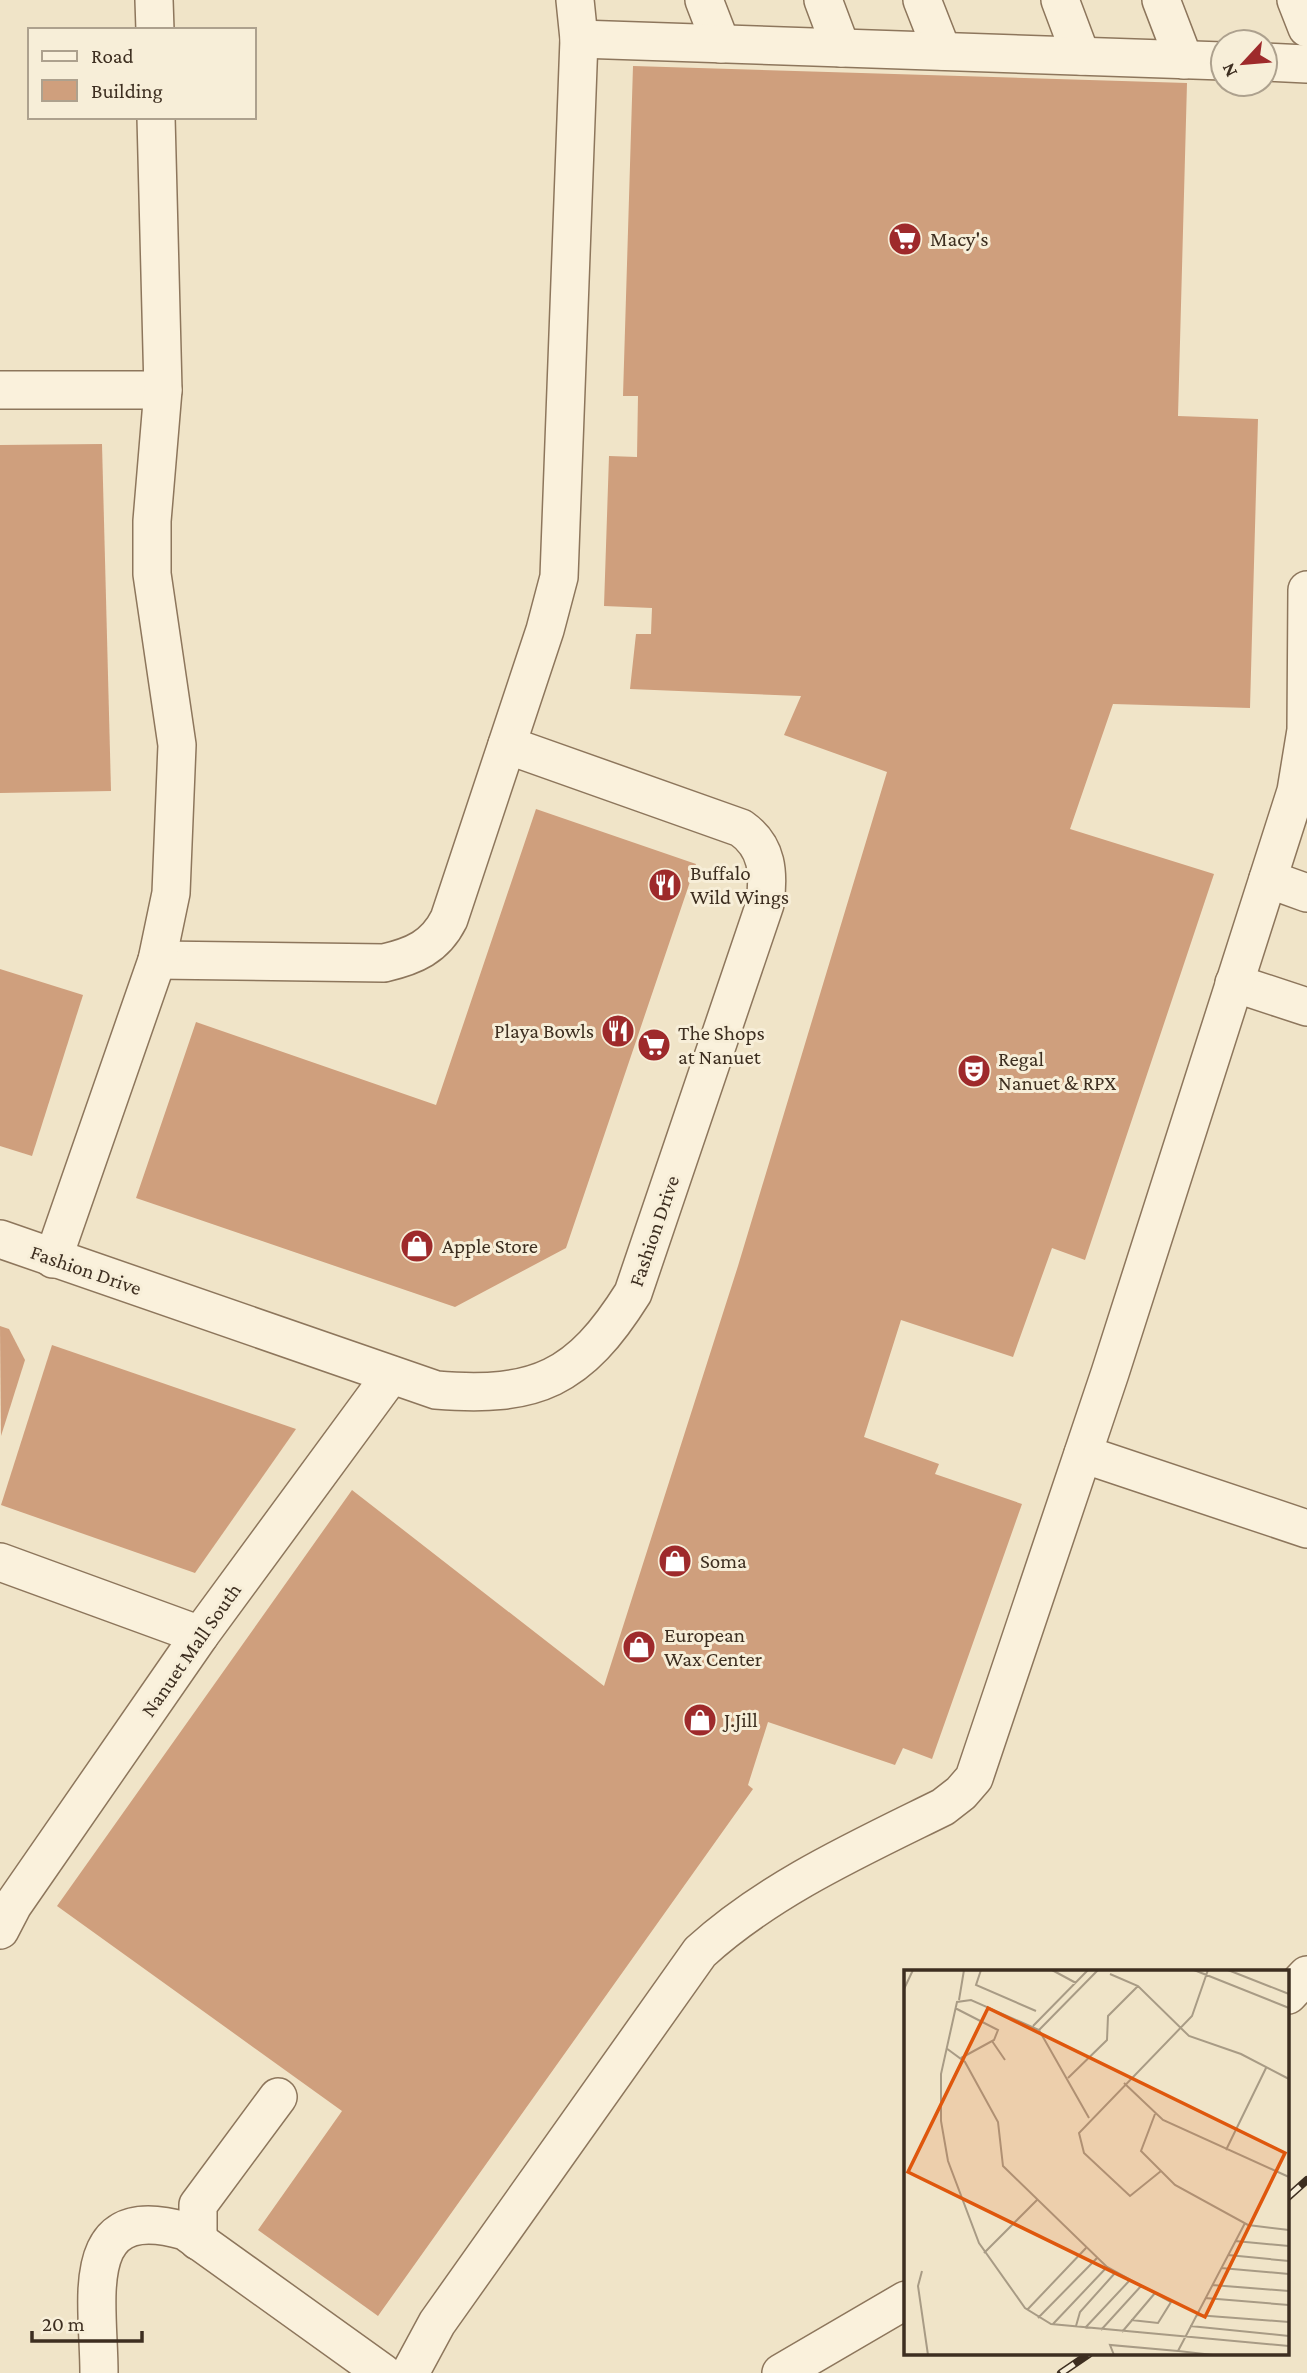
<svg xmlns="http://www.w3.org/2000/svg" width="1307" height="2373" font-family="'Crimson Pro',serif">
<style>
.building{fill:#cf9f7d}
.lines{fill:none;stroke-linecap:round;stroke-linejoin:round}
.minor-casing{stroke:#8d765c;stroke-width:40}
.minor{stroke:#faf1dc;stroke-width:37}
.rail-casing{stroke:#3d2e20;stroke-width:8}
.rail{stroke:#f7eed8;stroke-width:5;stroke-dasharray:16;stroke-linecap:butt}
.labels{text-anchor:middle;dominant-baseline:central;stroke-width:6;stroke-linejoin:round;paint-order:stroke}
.poi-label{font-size:21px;fill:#3d2e20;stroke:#f7eed8;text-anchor:start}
.street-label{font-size:21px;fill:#3d2e20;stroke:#f7eed8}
.inset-road{fill:none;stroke:#a89b85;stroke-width:2}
.view{fill:#df570d;fill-opacity:0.15;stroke:#df570d;stroke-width:3.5}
.inset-edge{fill:none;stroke:#3d2e20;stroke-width:3.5}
</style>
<rect width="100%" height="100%" fill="#f0e4c8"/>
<g class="building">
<polygon points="633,66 1187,83 1178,416 1258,419 1250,708 1113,704 1070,829 1214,874 1085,1260 1052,1248 1013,1357 901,1320 864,1437 939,1464 935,1474 1022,1504 932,1759 903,1748 895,1765 768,1722 748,1785 753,1789 378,2316 258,2230 342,2111 57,1906 352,1490 604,1686 738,1266 887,772 784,735 801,696 630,689 636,634 651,634 652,608 604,606 609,456 637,457 638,396 623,396"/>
<polygon points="102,444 111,791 0,793 0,445"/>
<polygon points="536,809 696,864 566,1248 455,1307 136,1198 196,1022 436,1105"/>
<polygon points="0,969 83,995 32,1156 0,1146"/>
<polygon points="0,1326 9,1329 25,1360 1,1436"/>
<polygon points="52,1345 296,1429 195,1573 1,1505"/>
</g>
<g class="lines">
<defs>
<g id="minor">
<polyline points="154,0 155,30"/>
<polyline points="704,0 721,44"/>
<polyline points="823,0 841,48"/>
<polyline points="922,0 942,51"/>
<polyline points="1060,0 1081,56"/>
<polyline points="1161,0 1184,60"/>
<polyline points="1296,0 1307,28"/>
<polyline points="579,39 1223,61"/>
<polyline points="1265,62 1307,64"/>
<polyline points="0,390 163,390"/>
<polyline points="1268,879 1307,893"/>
<path d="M157,960L384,963C414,956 435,947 449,919L545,630L559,577L579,39L575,0"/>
<polyline points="1234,983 1307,1007"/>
<path d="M0,1239L436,1390C537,1398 579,1379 633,1293L765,904C769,873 768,847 741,828L507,745"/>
<polyline points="53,1259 157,960 171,893 177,745 152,574 152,521 163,390 156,117"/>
<polyline points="1083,1454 1307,1529"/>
<polyline points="0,1562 200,1635"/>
<polyline points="0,1930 13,1905 200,1635 391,1375"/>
<polyline points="1288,1995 1307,1975"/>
<polyline points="198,2241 198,2205 278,2097"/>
<path d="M99,2373C99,2301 75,2199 185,2231L383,2373"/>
<path d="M410,2373L437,2323L700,1952C769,1889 860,1848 943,1807L961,1793L974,1778L1110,1373L1296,791L1306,730L1307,590"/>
<polyline points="781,2373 906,2300"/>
</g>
</defs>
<use href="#minor" class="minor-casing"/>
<use href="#minor" class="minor"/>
<defs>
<g id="rail">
<polyline points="1288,2197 1307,2180"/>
<polyline points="1061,2373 1089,2354"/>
</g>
</defs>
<use href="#rail" class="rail-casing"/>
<use href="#rail" class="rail"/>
</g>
<defs>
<symbol id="supermarket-disc" viewBox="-11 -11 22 22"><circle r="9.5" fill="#9e2a2b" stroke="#f7eed8"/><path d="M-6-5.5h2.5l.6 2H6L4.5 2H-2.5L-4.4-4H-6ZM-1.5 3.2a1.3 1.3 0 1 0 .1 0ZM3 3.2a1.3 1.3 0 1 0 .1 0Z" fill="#fff"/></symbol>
<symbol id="restaurant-disc" viewBox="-11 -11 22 22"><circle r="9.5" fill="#9e2a2b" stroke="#f7eed8"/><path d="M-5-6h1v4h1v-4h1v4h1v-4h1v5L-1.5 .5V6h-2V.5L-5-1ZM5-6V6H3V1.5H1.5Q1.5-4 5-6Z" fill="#fff"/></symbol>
<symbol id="theatre-disc" viewBox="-11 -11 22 22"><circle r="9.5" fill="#9e2a2b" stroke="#f7eed8"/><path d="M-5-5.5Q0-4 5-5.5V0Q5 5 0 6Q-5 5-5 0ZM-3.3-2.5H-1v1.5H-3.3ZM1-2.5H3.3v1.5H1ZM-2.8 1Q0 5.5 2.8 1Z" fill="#fff"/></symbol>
<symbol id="shop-disc" viewBox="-11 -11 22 22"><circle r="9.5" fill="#9e2a2b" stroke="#f7eed8"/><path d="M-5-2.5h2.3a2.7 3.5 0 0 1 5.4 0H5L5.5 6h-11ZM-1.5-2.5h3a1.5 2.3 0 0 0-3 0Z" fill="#fff"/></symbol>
</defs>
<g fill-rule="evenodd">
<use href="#supermarket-disc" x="886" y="220" width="38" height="38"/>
<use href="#restaurant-disc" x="646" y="866" width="38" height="38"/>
<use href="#restaurant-disc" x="599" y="1012" width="38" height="38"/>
<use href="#supermarket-disc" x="635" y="1026" width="38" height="38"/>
<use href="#theatre-disc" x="955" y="1052" width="38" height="38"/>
<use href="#shop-disc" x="398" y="1227" width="38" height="38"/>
<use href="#shop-disc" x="656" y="1542" width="38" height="38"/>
<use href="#shop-disc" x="620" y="1628" width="38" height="38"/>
<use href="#shop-disc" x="681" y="1701" width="38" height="38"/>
</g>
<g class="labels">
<g class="poi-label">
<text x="930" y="239">Macy's</text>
<text x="690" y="873">Buffalo<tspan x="690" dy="24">Wild Wings</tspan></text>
<text x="594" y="1031" text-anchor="end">Playa Bowls</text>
<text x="678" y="1033">The Shops<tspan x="678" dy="24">at Nanuet</tspan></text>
<text x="998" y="1059">Regal<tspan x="998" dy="24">Nanuet &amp; RPX</tspan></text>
<text x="442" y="1246">Apple Store</text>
<text x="700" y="1561">Soma</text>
<text x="664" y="1635">European<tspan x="664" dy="24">Wax Center</tspan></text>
<text x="724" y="1720">J.Jill</text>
</g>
<g class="street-label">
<text transform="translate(654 1231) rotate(-71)">Fashion Drive</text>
<text transform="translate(86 1270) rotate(19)">Fashion Drive</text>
<text transform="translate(191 1650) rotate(-55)">Nanuet Mall South</text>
</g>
</g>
<g transform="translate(904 1970)">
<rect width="385" height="385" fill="#f0e4c8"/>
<path class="inset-road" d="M77,0L72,15L132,41M148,0L172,13M290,0L385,38M324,0L385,24M206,4L234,16L285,66L337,84L385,109M0,19L9,0M55,30L60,0M51,38L94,60L90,70L57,88M129,56L184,0M135,60L194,0M88,71L101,90M42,78L61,92L94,152L99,196L203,297L267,332L254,353L227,350M164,108L203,70L204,46L234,16M220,113L259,150L385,207M251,144L237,181L271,215L344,255L385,260M185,148L135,60L67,30L53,32L37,104V151L44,191L75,273L121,338L147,354L385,376M322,180L362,98M257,201L226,226L180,183L175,163L288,46L304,0M331,271L385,276M80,283L133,230M324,285L385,291M317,298L385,304M18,301L14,316L24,385M308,315L385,321M301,328L385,335M123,340L182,278M292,345L385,352M134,348L193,288M149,354L203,297M172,356L176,342L211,303M286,356L385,366M181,358L226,310M197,360L237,316M218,362L251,323M210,385L206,375L274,381M309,385L274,381L341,253"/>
<path class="view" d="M84,38L381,183L301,347L4,202Z"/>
<rect width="385" height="385" class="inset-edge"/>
</g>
<rect x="28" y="28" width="228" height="91" fill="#f7eed8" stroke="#ada18e" stroke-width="2"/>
<rect x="42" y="51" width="35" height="10" fill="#faf1dc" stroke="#ada18e" stroke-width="2"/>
<text x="91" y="63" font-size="21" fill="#3d2e20">Road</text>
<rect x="42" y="80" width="35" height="21" fill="#cf9f7d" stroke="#ada18e" stroke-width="2"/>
<text x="91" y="98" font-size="21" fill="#3d2e20">Building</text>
<g transform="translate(1244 63) rotate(244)"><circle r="33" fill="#f7eed8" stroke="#ada18e" stroke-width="2"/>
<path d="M0-5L12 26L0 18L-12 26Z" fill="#9e2a2b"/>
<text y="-10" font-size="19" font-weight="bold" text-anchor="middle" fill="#3d2e20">N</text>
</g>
<path d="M32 2331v10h110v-10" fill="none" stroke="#3d2e20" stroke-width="3.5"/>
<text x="42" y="2331" font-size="21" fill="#3d2e20" stroke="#f7eed8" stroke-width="5" paint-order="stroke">20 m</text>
</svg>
